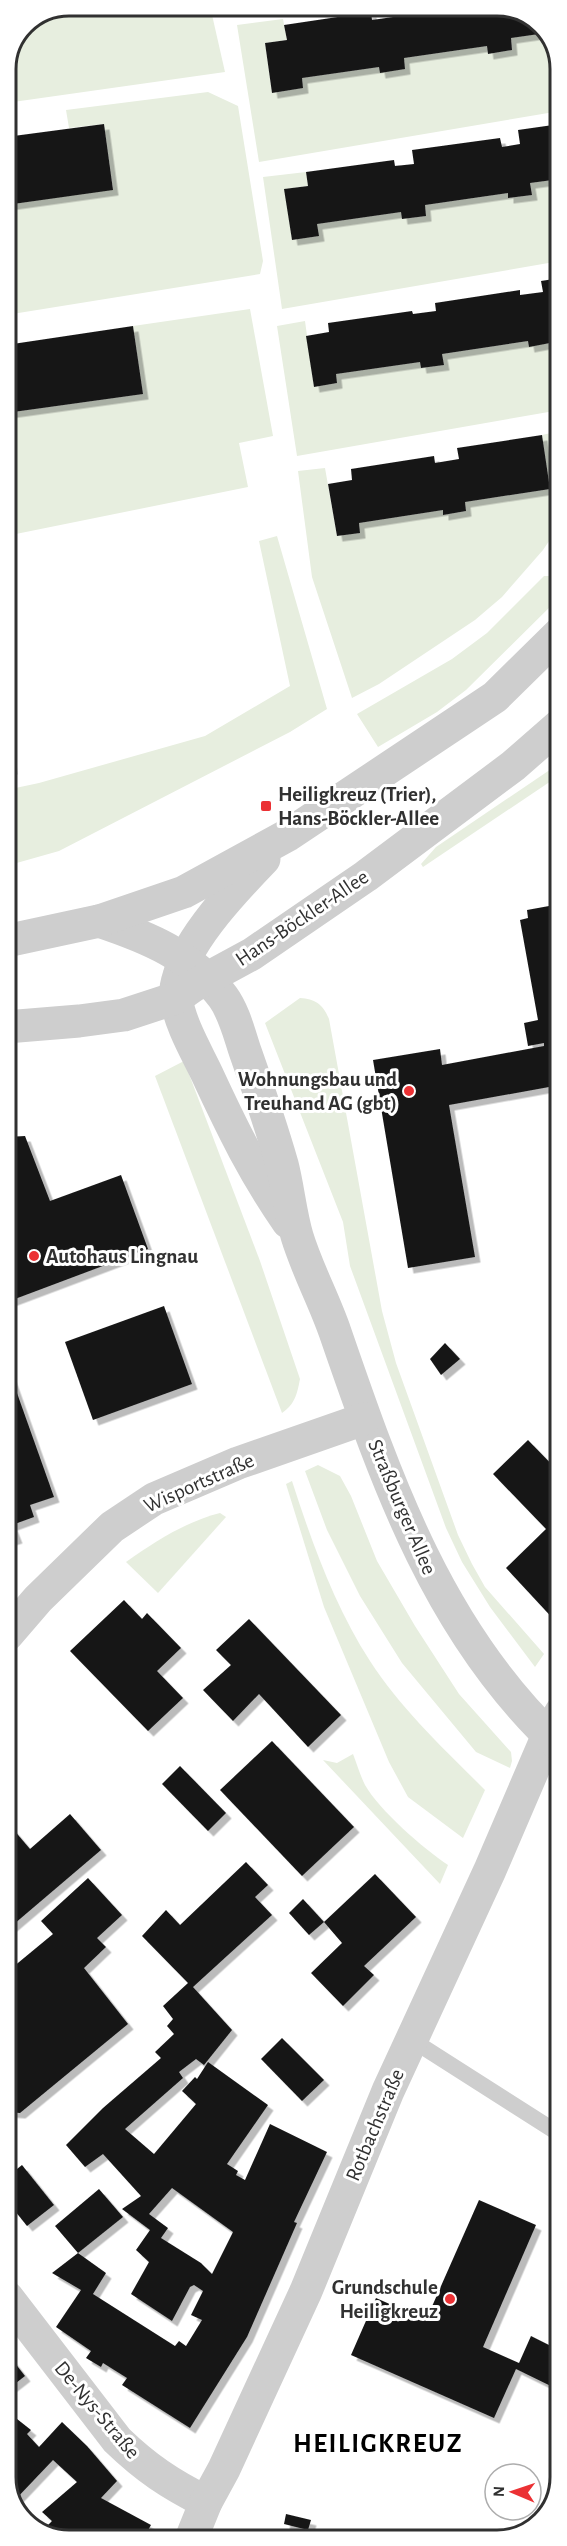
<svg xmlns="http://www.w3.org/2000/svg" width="567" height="2546" font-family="'Alegreya Sans',sans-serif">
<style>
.green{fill:#e7eedf}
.building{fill:#181818;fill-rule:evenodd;filter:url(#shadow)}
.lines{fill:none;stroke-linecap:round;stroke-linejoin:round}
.service{stroke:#cecece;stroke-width:16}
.minor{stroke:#cecece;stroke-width:33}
.tertiary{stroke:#cecece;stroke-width:33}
.poi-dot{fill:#eb3134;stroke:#fff;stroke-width:2}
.labels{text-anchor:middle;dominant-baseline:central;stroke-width:6;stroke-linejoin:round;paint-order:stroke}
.poi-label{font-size:21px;font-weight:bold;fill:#313131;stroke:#fff;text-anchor:start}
.street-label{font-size:21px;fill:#313131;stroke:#fff}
.district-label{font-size:27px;font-weight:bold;letter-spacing:1.5px;fill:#000;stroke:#fff}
.rim{fill:none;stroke:#313131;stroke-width:3}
</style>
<defs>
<filter id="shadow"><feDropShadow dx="5.5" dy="5.5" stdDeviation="0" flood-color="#0004"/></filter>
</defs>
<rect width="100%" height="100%" fill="#fff"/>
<g class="green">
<polygon points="70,6 210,6 225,72 6,103 6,70 25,24"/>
<polygon points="283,19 287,40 265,43 272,93 303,88 302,78 379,67 380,72 405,69 404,58 487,46 488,54 512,50 511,38 546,33 560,58 560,111 259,162 237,25"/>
<polygon points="208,92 238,106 263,261 260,274 6,315 6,205 113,189 104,124 69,128 66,110"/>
<polygon points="306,172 308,186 285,189 292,240 318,236 317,224 401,212 402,219 426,216 425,205 508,193 509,198 532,195 530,183 560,179 560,261 282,309 263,177"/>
<polygon points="250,309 273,436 239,443 248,487 6,536 6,413 143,394 133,326"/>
<polygon points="305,321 314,387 337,383 336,374 420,362 421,368 444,365 442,354 528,341 529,346 550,343 549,334 560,332 560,410 297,456 277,326"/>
<polygon points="560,431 560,525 543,550 502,597 475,620 379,684 352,698 312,577 298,471 325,468 337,536 360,533 359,523 443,510 444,515 466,511 465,502 550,489 542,435"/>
<polygon points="277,536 327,709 290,732 59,851 6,866 6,790 39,783 205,736 290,686 259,541"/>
<polygon points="544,576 554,576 560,582 560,597 466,690 437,712 378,747 357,714 452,659 487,633"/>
<polygon points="560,763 560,775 423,867 421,864 436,847"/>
<path d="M300,998C315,999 323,1004 329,1019L382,1311L396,1363L458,1535L472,1564L485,1587L544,1654L535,1667L490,1607L462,1562L446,1528L350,1266L343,1222L265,1023Z"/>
<path d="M184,1061L260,1261L300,1379C297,1394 295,1404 282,1413L155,1076Z"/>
<polygon points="318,1465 340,1476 351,1496 377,1561 415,1626 459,1694 511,1752 512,1761 510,1768 476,1752 402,1663 360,1596 327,1530 305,1471"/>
<path d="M292,1481C312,1543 335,1607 370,1661C401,1709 445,1750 485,1790L463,1838L408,1797L389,1762L324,1607L286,1484Z"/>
<path d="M220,1513L226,1517L158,1593L126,1562C156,1541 185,1522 220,1513Z"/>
<path d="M353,1754C357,1764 360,1775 365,1785C379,1810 424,1849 448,1865L440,1884L323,1760L337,1763Z"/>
</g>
<g class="building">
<polygon points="391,6 505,7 542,24 546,33 511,38 512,50 488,54 487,46 404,58 405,69 380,73 379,67 302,78 303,88 272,93 265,43 287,40 284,25 371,12 372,20 393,17"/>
<polygon points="104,124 113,190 6,205 6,137"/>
<polygon points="560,124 560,179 530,183 532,195 508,198 508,193 425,205 426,216 402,219 401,212 317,224 319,236 292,240 284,189 308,186 306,172 394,160 395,166 414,164 412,150 500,138 502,147 520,144 518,130"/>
<polygon points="560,278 560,332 549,334 550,343 529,347 528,341 442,354 444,365 421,368 420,362 336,374 337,383 314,387 306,336 329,332 328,323 412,311 413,314 436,311 435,303 520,290 520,295 543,292 541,281"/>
<polygon points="133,326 143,394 6,413 6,345"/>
<polygon points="542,435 550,489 465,502 466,511 443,515 443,510 359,523 360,533 337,536 328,484 352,480 351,469 434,456 435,463 459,459 457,448"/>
<polygon points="8,739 12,769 6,769 6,740"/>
<polygon points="560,904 560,1085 449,1105 475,1257 408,1268 373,1060 440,1049 442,1065 544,1046 544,1043 528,1046 524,1023 538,1020 520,920 528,918 527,910"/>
<polygon points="25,1136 50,1201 121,1175 148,1249 7,1302 7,1137"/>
<polygon points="164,1306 192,1384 93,1420 65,1342"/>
<polygon points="445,1343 460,1359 441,1375 430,1359"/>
<polygon points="7,1365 54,1497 30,1505 34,1517 12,1525 17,1538 7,1541"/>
<polygon points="528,1440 561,1474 561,1621 558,1624 506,1568 546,1529 493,1474"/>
<polygon points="124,1600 142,1619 147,1613 181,1648 157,1671 183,1698 148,1731 70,1651"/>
<polygon points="249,1619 341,1715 308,1747 259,1694 233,1721 203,1690 231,1665 216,1650"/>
<polygon points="272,1741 354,1827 302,1876 220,1790"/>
<polygon points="180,1766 226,1813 208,1831 162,1784"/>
<polygon points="70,1814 101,1850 7,1930 7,1822 30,1849"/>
<path d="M246,1862L268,1885L255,1897L272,1915L193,1987L232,2030L204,2065L196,2059L179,2072L183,2078L125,2129L154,2154L196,2104L182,2091L195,2077L197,2079L208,2062L268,2105L227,2164L238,2171L236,2175L245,2180L270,2124L327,2152L294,2222L297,2223L247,2337L190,2428L122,2385L127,2378L103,2363L101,2367L86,2358L91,2351L56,2327L81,2290L52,2273L78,2253L55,2226L99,2189L123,2217L78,2253L106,2273L93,2294L175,2346L179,2341L186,2346L202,2320L191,2315L203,2291L194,2285L190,2287L172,2321L131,2294L149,2262L136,2250L150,2230L122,2209L141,2196L103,2154L85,2167L66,2145L103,2108L161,2058L155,2052L174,2034L167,2026L173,2019L163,2006L188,1983L142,1936L166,1910L180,1925ZM172,2188L233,2232L212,2274L201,2263L161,2238L168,2228L149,2214Z"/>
<polygon points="375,1874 416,1917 364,1966 374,1975 343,2006 311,1973 342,1943 324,1922"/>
<polygon points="88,1878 122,1915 97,1938 106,1947 84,1968 128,2024 20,2113 7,2112 7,1972 53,1934 41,1921"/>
<polygon points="303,1899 324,1922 309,1935 289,1913"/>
<polygon points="282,2038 324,2080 302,2101 261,2059"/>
<polygon points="22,2165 54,2205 27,2226 7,2201 7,2177"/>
<polygon points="479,2200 536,2225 483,2347 519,2363 531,2336 561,2351 561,2391 516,2369 494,2418 351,2355 376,2298 426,2320"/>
<polygon points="7,2353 25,2376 7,2390"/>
<polygon points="12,2415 31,2430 27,2434 39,2447 62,2422 87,2446 117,2481 101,2498 151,2525 143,2539 62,2539 42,2531 52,2521 42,2512 77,2482 53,2460 14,2501 7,2488 7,2421"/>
<polygon points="286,2514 311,2520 308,2530 284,2524"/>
</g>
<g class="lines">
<polyline class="service" points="412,2040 561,2135"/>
<g class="minor">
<path d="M7,2297L117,2440C146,2468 170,2484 206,2502"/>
<polyline points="191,2539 206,2502 224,2469 306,2291 388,2091 490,1870 548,1735 561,1712"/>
</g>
<g class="tertiary">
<path d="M264,859C237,887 188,938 179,976C177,982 175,992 176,998C180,1024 196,1051 207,1074C232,1128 254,1173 288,1222"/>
<path d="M99,921C147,937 192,955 223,997C234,1012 239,1033 245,1051C258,1088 271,1126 282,1164C288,1187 290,1212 297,1236C307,1269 324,1300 335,1332C387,1483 440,1636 561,1747"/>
<polyline points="6,941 99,921 184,892 226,869 288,835 495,697 560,633"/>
<polyline points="6,1027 79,1021 124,1015 176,998 193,986 252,954 366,876 513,766 560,725"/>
<polyline points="7,1635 38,1599 112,1527 154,1499 238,1463 364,1419"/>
</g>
</g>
<g class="poi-dot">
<rect x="260" y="800" width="12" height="12" rx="3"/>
<circle cx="409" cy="1091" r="6"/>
<circle cx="34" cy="1256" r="6"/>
<circle cx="450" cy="2299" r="6"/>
</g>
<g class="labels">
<g class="poi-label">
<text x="278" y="794">Heiligkreuz (Trier),<tspan x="278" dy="24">Hans-Böckler-Allee</tspan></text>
<text x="397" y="1079" text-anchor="end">Wohnungsbau und<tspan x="397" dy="24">Treuhand AG (gbt)</tspan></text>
<text x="46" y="1256">Autohaus Lingnau</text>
<text x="438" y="2287" text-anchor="end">Grundschule<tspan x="438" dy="24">Heiligkreuz</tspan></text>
</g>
<g class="street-label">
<text transform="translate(302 918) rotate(-34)">Hans-Böckler-Allee</text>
<text transform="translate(199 1483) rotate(-24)">Wisportstraße</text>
<text transform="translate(402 1507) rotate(67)">Straßburger Allee</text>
<text transform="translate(375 2125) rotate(-67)">Rotbachstraße</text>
<text transform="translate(97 2410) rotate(50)">De-Nys-Straße</text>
</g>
<g class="district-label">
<text x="378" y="2443">HEILIGKREUZ</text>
</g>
</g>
<path d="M0 0H567V2546H0ZM69 16H497A53 53 0 0 1 550 69V2477A53 53 0 0 1 497 2530H69A53 53 0 0 1 16 2477V69A53 53 0 0 1 69 16Z" fill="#fff" fill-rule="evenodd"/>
<path class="rim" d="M69 16H497A53 53 0 0 1 550 69V2477A53 53 0 0 1 497 2530H69A53 53 0 0 1 16 2477V69A53 53 0 0 1 69 16Z"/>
<g transform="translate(513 2492) rotate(272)"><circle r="28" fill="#ffffff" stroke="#adadad" stroke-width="1.5"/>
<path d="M0-4.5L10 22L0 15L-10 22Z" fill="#eb3134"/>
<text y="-9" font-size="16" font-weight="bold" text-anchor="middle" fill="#313131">N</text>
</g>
</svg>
